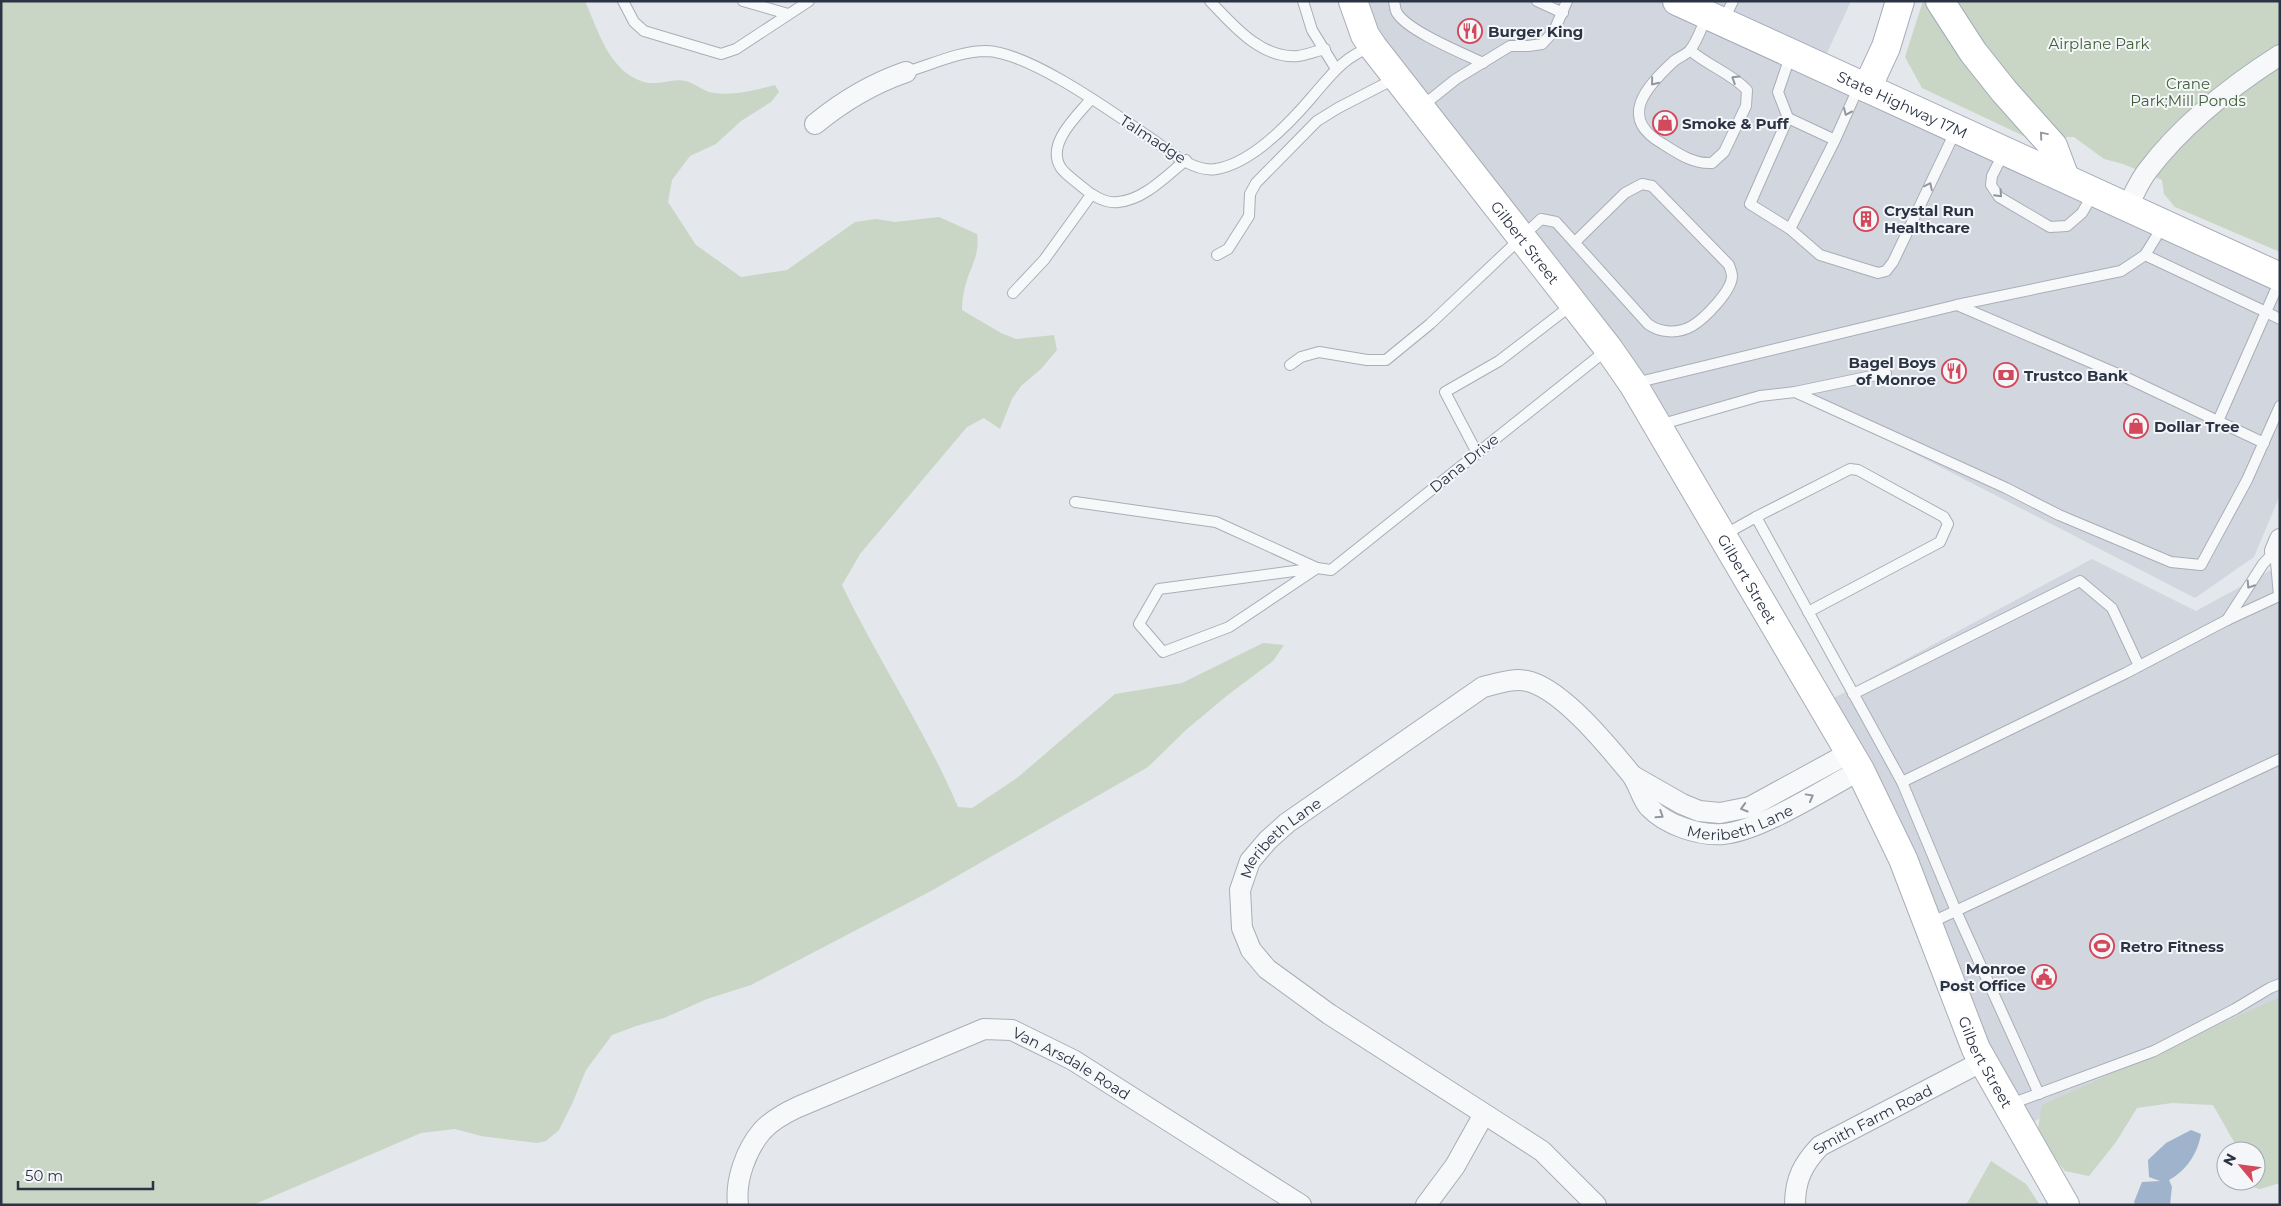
<svg xmlns="http://www.w3.org/2000/svg" width="2281" height="1206" font-family="Montserrat,sans-serif">
<style>
.built{fill:#d2d6de}
.green{fill:#c9d6c5}
.water{fill:#9fb4cc}
.lines{fill:none;stroke-linecap:round;stroke-linejoin:round}
.lane-casing{stroke:#a9aeb7;stroke-width:12}
.street-casing{stroke:#a9aeb7;stroke-width:22}
.secondary-casing{stroke:#a9aeb7;stroke-width:30}
.primary-casing{stroke:#a3abb8;stroke-width:30}
.lane{stroke:#f7f8fa;stroke-width:10}
.street{stroke:#f7f8fa;stroke-width:20}
.secondary{stroke:#fff;stroke-width:28}
.primary{stroke:#fff;stroke-width:28}
.oneway{stroke:#9196a0}
.oneway2{stroke:#959aa2}
.labels{text-anchor:middle;dominant-baseline:central;stroke-width:4;stroke-linejoin:round;paint-order:stroke}
.poi-label{font-size:15px;font-weight:bold;fill:#2b3445;stroke:#f4f6f9;text-anchor:start}
.park-label{font-size:15px;fill:#3f6138;stroke:#f4f6f9}
.street-label{font-size:15px;fill:#2b3445;stroke:#f4f6f9}
</style>
<rect width="100%" height="100%" fill="#e4e7ec"/>
<g class="built">
<polygon points="1353,1 1851,1 1821,66 2280,276 2280,495 2254,557 2195,598 1795,392 1657,426"/>
<polygon points="2092,559 2196,611 2280,565 2280,1005 2026,1125 1821,705"/>
</g>
<g class="green">
<path d="M1,1H585C598,30 609,72 644,82C657,86 673,78 686,81C696,84 704,92 714,93C734,96 756,90 775,85L779,92L771,102L741,121L716,144L690,156L672,180L668,202L696,245L741,277L787,270L855,222L876,219L895,222L939,217L977,234C980,257 970,266 965,287C963,294 962,303 962,310L1001,333L1016,339L1054,335L1057,350L1041,369L1021,386L1012,399L1000,429L984,418L967,427L860,554L842,585C878,660 925,730 958,807L972,808L1017,778L1115,694L1182,683L1263,643L1284,645L1273,661L1229,694L1187,729L1148,767L931,891L751,985L707,999L664,1018L636,1026L612,1035L586,1070L572,1104L559,1130L546,1141L537,1143L481,1136L455,1129L421,1133L253,1205H1Z"/>
<polygon points="1923,1 2280,1 2280,252 2175,207 2164,194 2162,180 2123,164 2104,159 2074,137 2028,138 1922,88 1905,57"/>
<polygon points="2280,997 2280,1183 2260,1189 2239,1183 2239,1181 2256,1181 2256,1151 2236,1151 2234,1142 2213,1105 2172,1103 2137,1108 2116,1142 2089,1176 2065,1171 2037,1135 2042,1105"/>
<polygon points="1991,1161 2026,1184 2040,1205 1966,1205"/>
</g>
<path class="water" d="M2191,1130L2201,1134C2198,1153 2186,1171 2169,1180L2172,1187L2170,1205H2136L2134,1202L2142,1182L2160,1181L2149,1177L2148,1160L2166,1143Z"/>
<g class="lines">
<defs>
<g id="lane">
<polyline points="623,1 634,22 644,31 721,54 736,49 809,1"/>
<polyline points="743,1 788,14"/>
<path d="M1210,1C1233,25 1261,59 1298,56C1306,55 1316,51 1325,49"/>
<polyline points="1303,1 1312,30 1336,69"/>
<path d="M1394,1C1395,5 1395,10 1397,13C1408,31 1462,53 1483,63"/>
<polyline points="1537,1 1563,13"/>
<polyline points="1723,21 1733,1"/>
<path d="M1690,50C1708,66 1731,73 1747,90L1746,106L1724,152L1712,163C1693,164 1679,154 1663,144C1617,118 1646,87 1674,61C1679,57 1686,55 1690,50C1697,42 1702,26 1707,16"/>
<path d="M906,72C931,65 959,51 986,51C1029,52 1112,112 1149,137C1167,149 1193,173 1216,169C1252,163 1289,124 1312,97C1330,76 1344,56 1372,47"/>
<path d="M1091,99C1078,115 1045,144 1061,168C1065,174 1074,180 1081,186C1090,194 1105,204 1118,202C1144,200 1166,176 1186,160"/>
<polyline points="1421,107 1456,79 1510,46 1528,46 1542,44 1554,31 1567,1"/>
<polyline points="1788,118 1778,92 1791,54"/>
<polyline points="1835,140 1788,118 1750,204 1790,229 1835,140 1859,86"/>
<polyline points="2004,152 1992,176 1991,185 1999,197 2050,227 2067,226 2082,213 2094,192"/>
<polyline points="1790,229 1820,255 1878,273 1886,271 1893,262 1956,130"/>
<polyline points="1217,255 1228,249 1249,216 1250,194 1256,183 1317,121 1338,108 1396,78"/>
<polyline points="2145,255 2266,312 2280,280"/>
<polyline points="1013,293 1044,260 1091,195"/>
<polyline points="1957,305 2125,377 2264,443"/>
<path d="M1290,365L1301,357L1319,352L1367,360H1386L1430,324L1541,219L1556,222L1648,324C1660,333 1678,334 1692,326C1704,319 1732,291 1732,276C1732,273 1730,268 1729,265L1652,186L1642,184L1625,193L1575,242"/>
<polyline points="1635,383 1957,305 2121,271 2145,255 2164,224"/>
<polyline points="1795,392 1886,373"/>
<polyline points="2218,421 2266,312 2280,319"/>
<polyline points="1659,425 1760,396 1795,392 2006,488 2059,515 2171,562 2201,565 2247,480 2280,406"/>
<polyline points="1477,453 1445,392 1499,361 1573,304"/>
<polyline points="1075,502 1216,522 1317,568 1331,570 1608,349"/>
<polyline points="1756,517 1850,469 1858,470 1944,517 1948,524 1940,542 1808,612"/>
<polyline points="1722,536 1756,517 1902,782"/>
<polygon points="1317,568 1229,627 1163,652 1139,624 1159,589"/>
<polyline points="2227,620 2263,564 2275,551"/>
<polyline points="1853,694 2080,581 2112,608 2139,666"/>
<polyline points="1930,923 2280,759"/>
<polyline points="2039,1094 1956,911 1902,782 2126,673 2227,620 2279,596 2275,551"/>
<polyline points="2008,1105 2154,1051 2235,1009 2270,988 2280,984"/>
</g>
<g id="street">
<path d="M815,124C843,101 871,84 906,72"/>
<path d="M2127,207C2134,195 2139,181 2148,170C2182,125 2233,85 2280,55"/>
<polyline points="2275,551 2280,539"/>
<polyline points="1633,776 1682,804 1699,811 1720,813 1750,807 1849,753"/>
<path id="s1" d="M738,1205C735,1180 746,1150 762,1131C772,1120 785,1113 798,1107L984,1029L1012,1030L1073,1060L1301,1205"/>
<polyline points="1426,1205 1455,1166 1484,1114"/>
<path id="s2" d="M1596,1205L1542,1151L1329,1014L1267,969L1251,950L1242,928L1240,890L1250,861L1268,840L1287,823L1483,687C1499,683 1515,677 1531,682C1565,693 1608,746 1631,774C1639,784 1641,798 1649,807C1666,825 1699,836 1723,834C1760,831 1825,789 1860,770"/>
<path id="s3" d="M1795,1205C1795,1179 1803,1164 1820,1146L1983,1061"/>
</g>
<g id="secondary">
<path id="s4" d="M1353,1L1365,35L1373,47L1608,348L1633,384L1860,770L1903,859L1976,1049L2065,1205"/>
</g>
<g id="primary">
<path id="s5" d="M1677,1L2280,277"/>
<polyline points="1940,1 1973,52 2004,91 2053,146 2065,178"/>
<polyline points="1867,88 1886,47 1900,1"/>
</g>
</defs>
<use href="#lane" class="lane-casing"/>
<use href="#street" class="street-casing"/>
<use href="#secondary" class="secondary-casing"/>
<use href="#primary" class="primary-casing"/>
<use href="#lane" class="lane"/>
<use href="#street" class="street"/>
<use href="#secondary" class="secondary"/>
<use href="#primary" class="primary"/>
</g>
<defs><path id="oneway-chevron" d="M-2-3.5L2.5 0L-2 3.5" fill="none" stroke-width="1.6" stroke-linecap="round" stroke-linejoin="round" transform="scale(1.25)"/></defs>
<g class="oneway">
<use href="#oneway-chevron" transform="translate(1735 79) rotate(-148)"/>
<use href="#oneway-chevron" transform="translate(1654 82) rotate(129)"/>
<use href="#oneway-chevron" transform="translate(1847 112) rotate(114)"/>
<use href="#oneway-chevron" transform="translate(1929 186) rotate(-64)"/>
<use href="#oneway-chevron" transform="translate(1999 194) rotate(47)"/>
<use href="#oneway-chevron" transform="translate(2250 585) rotate(123)"/>
<use href="#oneway-chevron" transform="translate(1810 797) rotate(-29)"/>
<use href="#oneway-chevron" transform="translate(1744 808) rotate(164)"/>
<use href="#oneway-chevron" transform="translate(1660 815) rotate(33)"/>
</g>
<use class="oneway2" href="#oneway-chevron" transform="translate(2043 135) rotate(-130)"/>
<defs>
<symbol id="restaurant-ring" viewBox="-11 -11 22 22"><circle r="9.5" fill="#f4f6f9" stroke="#d1495b" stroke-width="1.5"/><path d="M-5-6h1v4h1v-4h1v4h1v-4h1v5L-1.5 .5V6h-2V.5L-5-1ZM5-6V6H3V1.5H1.5Q1.5-4 5-6Z" fill="#d1495b"/></symbol>
<symbol id="shop-ring" viewBox="-11 -11 22 22"><circle r="9.5" fill="#f4f6f9" stroke="#d1495b" stroke-width="1.5"/><path d="M-5-2.5h2.3a2.7 3.5 0 0 1 5.4 0H5L5.5 6h-11ZM-1.5-2.5h3a1.5 2.3 0 0 0-3 0Z" fill="#d1495b"/></symbol>
<symbol id="building-ring" viewBox="-11 -11 22 22"><circle r="9.5" fill="#f4f6f9" stroke="#d1495b" stroke-width="1.5"/><path d="M-4-6H4V6H1V3H-1V6H-4ZM-2.5-4.3h1.7v1.8h-1.7ZM.8-4.3h1.7v1.8H.8ZM-2.5-1h1.7V.8h-1.7ZM.8-1h1.7V.8H.8Z" fill="#d1495b"/></symbol>
<symbol id="bank-ring" viewBox="-11 -11 22 22"><circle r="9.5" fill="#f4f6f9" stroke="#d1495b" stroke-width="1.5"/><path d="M-6-4H6V4H-6ZM0-2.3a2.3 2.3 0 1 0 0 4.6a2.3 2.3 0 1 0 0-4.6Z" fill="#d1495b"/></symbol>
<symbol id="stadium-ring" viewBox="-11 -11 22 22"><circle r="9.5" fill="#f4f6f9" stroke="#d1495b" stroke-width="1.5"/><path d="M0-5a6.5 5 0 1 0 0 10a6.5 5 0 1 0 0-10ZM-3.5-1.8h7v3.6h-7Z" fill="#d1495b"/></symbol>
<symbol id="civic-ring" viewBox="-11 -11 22 22"><circle r="9.5" fill="#f4f6f9" stroke="#d1495b" stroke-width="1.5"/><path d="M-.6-6.5H3V-4.5H.6V-3L4-1V1h2V6H-6V1h2V-1L-.6-3ZM-1.2 2.5V6h2.4V2.5Z" fill="#d1495b"/></symbol>
</defs>
<g fill-rule="evenodd">
<use href="#restaurant-ring" x="1456" y="17" width="28" height="28"/>
<use href="#shop-ring" x="1651" y="109" width="28" height="28"/>
<use href="#building-ring" x="1852" y="205" width="28" height="28"/>
<use href="#restaurant-ring" x="1940" y="357" width="28" height="28"/>
<use href="#bank-ring" x="1992" y="361" width="28" height="28"/>
<use href="#shop-ring" x="2122" y="412" width="28" height="28"/>
<use href="#stadium-ring" x="2088" y="932" width="28" height="28"/>
<use href="#civic-ring" x="2030" y="963" width="28" height="28"/>
</g>
<g class="labels">
<g class="poi-label">
<text x="1488" y="31">Burger King</text>
<text x="1682" y="123">Smoke &amp; Puff</text>
<text x="1884" y="210">Crystal Run<tspan x="1884" dy="17">Healthcare</tspan></text>
<text x="1936" y="362" text-anchor="end">Bagel Boys<tspan x="1936" dy="17">of Monroe</tspan></text>
<text x="2024" y="375">Trustco Bank</text>
<text x="2154" y="426">Dollar Tree</text>
<text x="2120" y="946">Retro Fitness</text>
<text x="2026" y="968" text-anchor="end">Monroe<tspan x="2026" dy="17">Post Office</tspan></text>
</g>
<g class="park-label">
<text x="2099" y="43">Airplane Park</text>
<text x="2188" y="83">Crane<tspan x="2188" dy="17">Park;Mill Ponds</tspan></text>
</g>
<g class="street-label">
<text stroke="none"><textPath href="#s5" startOffset="248">State Highway 17M</textPath></text>
<text transform="translate(1153 139) rotate(33)">Talmadge</text>
<text stroke="none"><textPath href="#s4" startOffset="298">Gilbert Street</textPath></text>
<text transform="translate(1464 463) rotate(-39)">Dana Drive</text>
<text stroke="none"><textPath href="#s4" startOffset="702">Gilbert Street</textPath></text>
<text stroke="none"><textPath href="#s2" startOffset="1139">Meribeth Lane</textPath></text>
<text stroke="none"><textPath href="#s2" startOffset="561">Meribeth Lane</textPath></text>
<text stroke="none"><textPath href="#s4" startOffset="1242">Gilbert Street</textPath></text>
<text stroke="none"><textPath href="#s1" startOffset="421">Van Arsdale Road</textPath></text>
<text stroke="none"><textPath href="#s3" startOffset="125">Smith Farm Road</textPath></text>
</g>
</g>
<rect width="2281" height="1206" fill="none" stroke="#2b3445" stroke-width="5"/>
<g transform="translate(2241 1166) rotate(299)"><circle r="24" fill="#f4f6f9" stroke="#a4a8b1"/>
<path d="M0-4L9 19L0 12L-9 19Z" fill="#d1495b"/>
<text y="-8" font-size="14" font-weight="bold" text-anchor="middle" fill="#2b3445">N</text>
</g>
<path d="M18 1181v8h135v-8" fill="none" stroke="#2b3445" stroke-width="2.5"/>
<text x="25" y="1181" font-size="15" fill="#2b3445" stroke="#f4f6f9" stroke-width="4" paint-order="stroke">50 m</text>
</svg>
